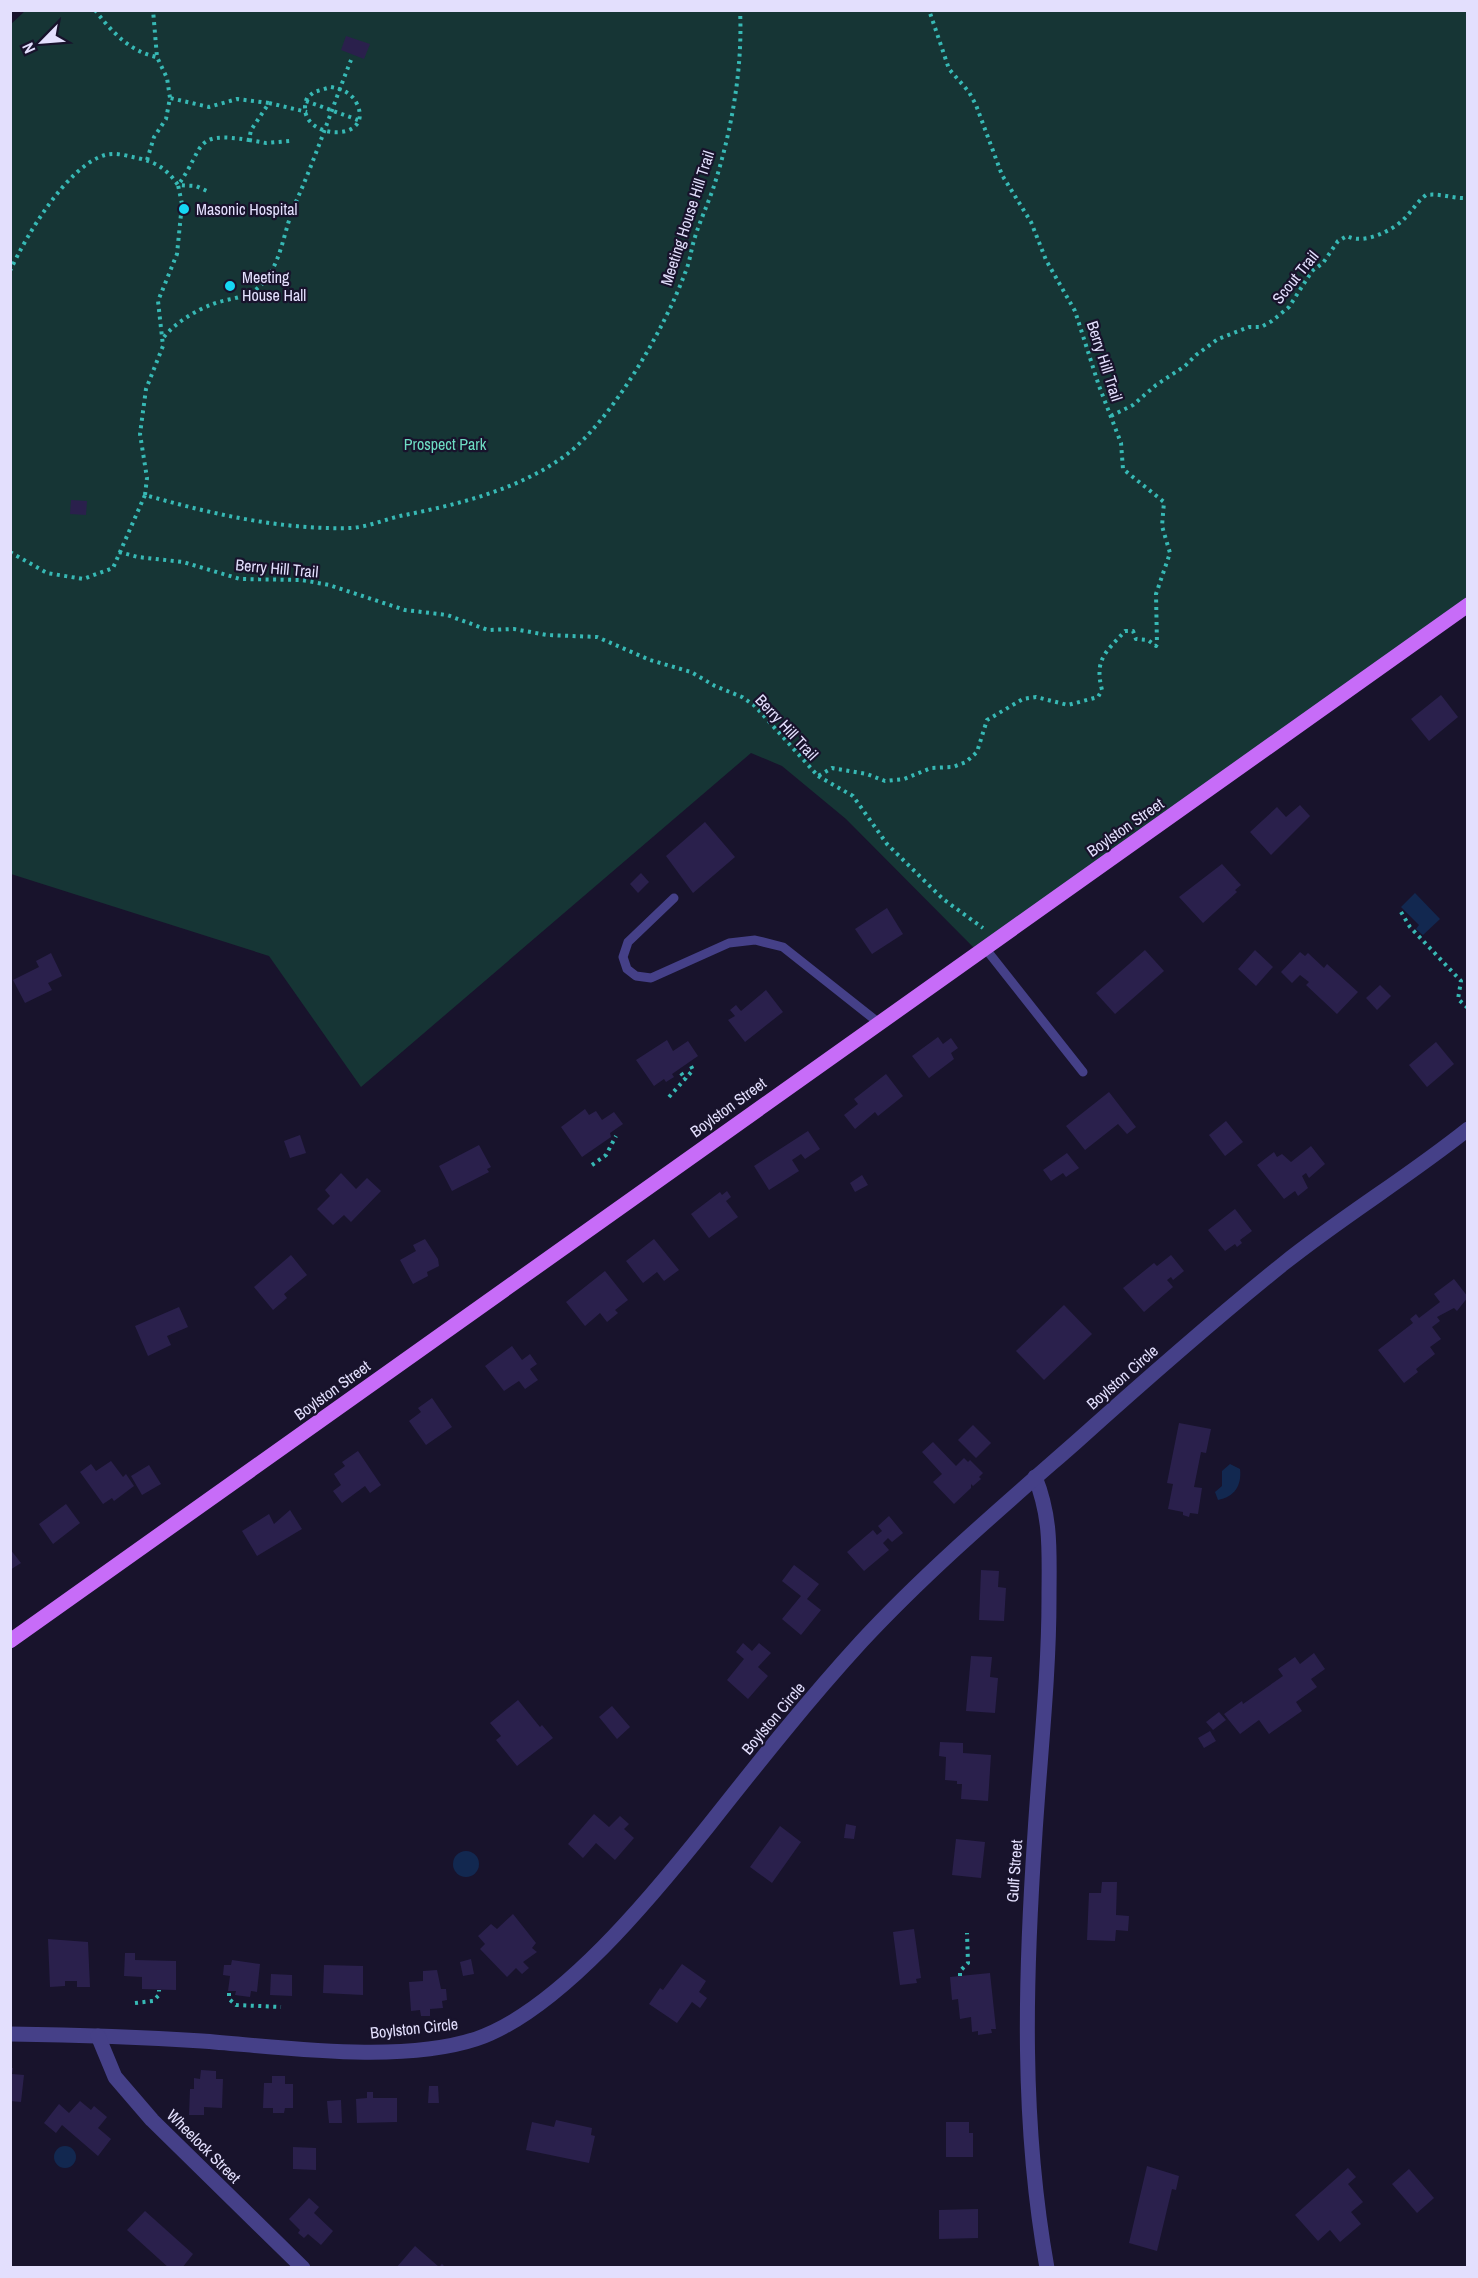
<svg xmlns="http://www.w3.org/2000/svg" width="1478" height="2278" font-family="'Archivo Narrow',sans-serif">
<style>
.green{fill:#163535}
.water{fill:#122850}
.building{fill:#2a204c}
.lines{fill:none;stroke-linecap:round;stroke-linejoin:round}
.path{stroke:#37b9b5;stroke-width:4;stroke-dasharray:3 4.5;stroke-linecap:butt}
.service{stroke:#454088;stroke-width:9}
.minor{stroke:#454088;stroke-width:15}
.primary{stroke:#c76cf8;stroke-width:15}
.poi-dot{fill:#15d7f4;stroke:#18132c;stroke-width:2}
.labels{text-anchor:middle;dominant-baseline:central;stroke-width:4.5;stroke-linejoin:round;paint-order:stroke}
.poi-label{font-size:16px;fill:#e3dffd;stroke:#18132c;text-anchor:start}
.street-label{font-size:16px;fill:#e3dffd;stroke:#18132c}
.park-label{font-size:16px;fill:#6ddcc3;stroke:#18132c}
</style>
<rect width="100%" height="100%" fill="#18132c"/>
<polygon class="green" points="25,11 1467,11 1467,605 979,953 846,819 782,766 751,753 361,1087 269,956 11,874 10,25"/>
<g class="water">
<polygon points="1415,893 1440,919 1423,935 1416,929 1419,925 1401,907"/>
<path d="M1230,1464L1240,1469C1242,1486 1234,1497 1218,1500L1215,1492L1222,1486V1471Z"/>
<circle cx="466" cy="1864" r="13"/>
<circle cx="65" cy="2157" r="11"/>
</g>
<g class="building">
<polygon points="346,36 370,44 364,59 341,50"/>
<polygon points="71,500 87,501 86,515 70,514"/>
<polygon points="1441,695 1458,717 1429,741 1411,719"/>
<polygon points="1300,805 1310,816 1271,855 1250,832 1277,807 1286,817"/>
<polygon points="705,822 735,857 693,893 666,856"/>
<polygon points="1222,864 1241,885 1235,890 1237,892 1203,923 1179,897"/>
<polygon points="641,873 649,882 638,893 630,884"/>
<polygon points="887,908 903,934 872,954 855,929"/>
<polygon points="1145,950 1164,971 1115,1014 1096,993"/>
<polygon points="1255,950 1273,967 1256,986 1238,969"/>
<polygon points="1300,952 1305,956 1308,953 1324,968 1327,964 1358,992 1337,1014 1306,985 1309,982 1300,975 1292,983 1281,972"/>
<polygon points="51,953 62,976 48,983 52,990 25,1003 13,980 39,967 36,961"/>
<polygon points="1380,985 1391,996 1377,1010 1366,998"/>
<polygon points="766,990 783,1012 745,1042 728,1020 735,1016 730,1010 736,1005 741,1011"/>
<polygon points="938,1037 943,1044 951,1038 958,1048 951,1053 954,1059 929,1078 912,1056"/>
<polygon points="667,1040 673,1051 688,1041 698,1056 672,1074 674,1077 666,1082 664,1079 654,1086 636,1060"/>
<polygon points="1436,1042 1454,1064 1427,1087 1409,1065"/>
<polygon points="886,1074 903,1096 878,1116 875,1112 855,1129 844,1115 858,1104 854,1099"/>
<polygon points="1109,1092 1136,1127 1127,1134 1118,1124 1085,1150 1066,1126"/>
<polygon points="585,1109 589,1115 596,1111 602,1120 614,1112 623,1124 610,1133 611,1137 582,1157 561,1127"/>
<polygon points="1226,1121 1243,1142 1225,1156 1209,1135"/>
<polygon points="808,1131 820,1149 805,1159 801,1154 792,1160 799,1171 769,1190 754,1166"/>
<polygon points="300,1135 306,1153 290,1158 284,1141"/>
<polygon points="479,1145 491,1167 487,1169 489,1172 452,1191 439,1166"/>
<polygon points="1311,1146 1325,1164 1309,1178 1306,1173 1302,1176 1308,1188 1298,1196 1295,1191 1284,1199 1257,1165 1274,1152 1277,1157 1282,1154 1291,1162"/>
<polygon points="1067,1153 1079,1168 1066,1177 1063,1173 1051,1181 1043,1170"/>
<polygon points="341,1173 356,1189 367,1178 381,1191 351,1222 344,1215 333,1225 317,1209 330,1196 325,1190"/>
<polygon points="862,1175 868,1185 855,1192 850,1183"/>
<polygon points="727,1191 731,1197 726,1201 738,1217 709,1238 691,1214 720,1192 722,1195"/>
<polygon points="1235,1209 1252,1231 1240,1240 1242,1243 1237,1247 1235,1244 1225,1251 1208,1230"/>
<polygon points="425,1239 438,1259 439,1266 427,1272 428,1276 413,1284 400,1260 416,1251 413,1245"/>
<polygon points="654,1239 679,1270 664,1281 657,1272 643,1283 626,1261"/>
<polygon points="291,1255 307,1275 284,1294 287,1298 273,1310 254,1287"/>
<polygon points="1171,1255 1184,1271 1173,1280 1171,1277 1167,1280 1173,1287 1144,1312 1123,1288 1154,1263 1157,1266"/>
<polygon points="605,1271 628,1300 615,1310 618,1313 607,1322 600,1313 585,1326 566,1302"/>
<polygon points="1454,1279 1468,1297 1457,1311 1454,1308 1437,1317 1440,1321 1432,1327 1441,1339 1430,1347 1435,1354 1416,1369 1418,1372 1404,1383 1378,1350 1413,1323 1410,1319 1416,1314 1419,1318 1440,1302 1434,1294"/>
<polygon points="1064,1305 1092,1334 1044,1380 1016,1351"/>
<polygon points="179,1307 188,1327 167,1336 171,1345 148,1356 135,1326"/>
<polygon points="512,1346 522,1360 530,1354 537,1364 530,1369 538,1380 525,1389 519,1381 504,1391 485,1366"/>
<polygon points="432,1398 452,1427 426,1445 409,1421 421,1412 418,1408"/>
<polygon points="1179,1423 1211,1429 1206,1453 1201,1452 1194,1487 1202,1488 1198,1514 1190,1513 1189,1517 1183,1515 1183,1512 1168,1509 1173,1484 1167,1483"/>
<polygon points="973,1425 991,1443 976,1458 958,1440"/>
<polygon points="933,1442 956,1466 964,1458 968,1462 970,1460 983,1473 979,1477 981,1479 973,1486 971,1484 971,1488 954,1504 933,1482 942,1474 922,1452"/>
<polygon points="358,1451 381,1485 370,1493 365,1486 342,1503 333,1491 341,1485 334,1474 345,1466 342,1462"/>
<polygon points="111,1461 123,1477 126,1474 134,1486 114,1501 112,1498 103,1504 80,1472 91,1464 96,1471"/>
<polygon points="149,1465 161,1484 142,1495 131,1476"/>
<polygon points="66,1504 80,1523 53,1544 39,1524"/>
<polygon points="290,1510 302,1529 257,1556 242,1531 269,1514 274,1524"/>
<polygon points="889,1516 903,1533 892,1542 888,1538 883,1543 889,1550 864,1571 847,1552 873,1530 877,1535 882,1531 878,1526"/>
<polygon points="10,1549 21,1563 10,1570"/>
<polygon points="794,1565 819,1584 807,1599 821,1610 801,1635 782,1619 801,1596 782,1581"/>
<polygon points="981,1570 999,1571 998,1587 1006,1588 1004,1621 979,1620"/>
<polygon points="743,1643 752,1651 759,1643 771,1653 758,1667 768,1676 748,1699 727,1680 744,1659 736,1652"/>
<polygon points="1314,1653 1325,1669 1311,1679 1317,1687 1296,1702 1302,1711 1269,1734 1259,1720 1240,1734 1224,1714 1242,1701 1243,1704 1283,1676 1278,1669 1295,1657 1300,1664"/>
<polygon points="971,1656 992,1657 990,1677 998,1678 995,1713 966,1711"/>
<polygon points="518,1700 540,1727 542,1725 553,1738 517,1766 496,1740 501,1736 490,1723"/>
<polygon points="612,1706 630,1727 617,1739 599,1717"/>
<polygon points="1219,1712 1226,1720 1213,1730 1206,1722"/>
<polygon points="1210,1731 1216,1741 1204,1748 1198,1738"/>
<polygon points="940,1742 963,1743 963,1753 991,1755 988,1801 961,1799 962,1784 957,1784 957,1781 945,1780 946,1757 939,1756"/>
<polygon points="594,1814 609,1827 620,1816 629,1824 624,1829 634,1838 615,1860 596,1843 583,1858 568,1844"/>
<polygon points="846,1824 856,1826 854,1839 844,1838"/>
<polygon points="780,1826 801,1842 772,1883 750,1867"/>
<polygon points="956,1839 985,1842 981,1878 952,1875"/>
<polygon points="1102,1882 1117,1882 1116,1915 1129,1916 1128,1931 1116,1930 1115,1941 1087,1940 1089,1893 1101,1893"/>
<polygon points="513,1914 536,1943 532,1948 537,1952 523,1962 529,1968 522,1974 516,1968 507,1977 480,1949 485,1944 478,1936 491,1924 497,1929"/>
<polygon points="914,1929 921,1978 916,1979 917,1983 900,1985 893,1932"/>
<polygon points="48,1939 88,1942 90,1987 77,1987 77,1981 65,1981 65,1986 50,1987"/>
<polygon points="125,1953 135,1953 135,1960 176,1961 176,1990 142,1989 142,1977 124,1976"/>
<polygon points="471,1959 474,1974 463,1976 460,1962"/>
<polygon points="232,1960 260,1964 257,1992 251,1991 250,1997 235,1995 236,1991 228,1991 230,1976 223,1975 224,1965 231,1965"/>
<polygon points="682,1964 706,1981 699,1992 707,1998 700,2008 692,2002 677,2023 649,2004 660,1988 663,1990"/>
<polygon points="324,1965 363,1966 363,1995 323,1993"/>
<polygon points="437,1970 441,1989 446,1989 447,2000 442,2001 443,2008 430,2009 430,2016 421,2016 420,2010 411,2011 409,1982 423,1981 423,1971"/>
<polygon points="990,1973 996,2029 991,2029 992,2033 978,2035 978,2031 972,2032 971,2017 960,2019 958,1999 952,2000 950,1977"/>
<polygon points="271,1974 292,1975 292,1996 270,1995"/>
<polygon points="10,2068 13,2068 12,2074 24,2075 21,2102 10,2101"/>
<polygon points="201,2070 216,2071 216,2079 223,2079 222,2108 204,2107 204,2115 189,2115 190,2089 194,2089 194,2078 200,2079"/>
<polygon points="272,2076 285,2076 285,2084 293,2084 293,2108 285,2108 284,2113 273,2113 273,2108 263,2108 264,2083 272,2083"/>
<polygon points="429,2086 438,2086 439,2103 428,2103"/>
<polygon points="367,2092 373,2092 373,2098 397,2098 397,2122 357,2123 356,2099 367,2098"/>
<polygon points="341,2100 342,2123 329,2123 327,2101"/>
<polygon points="80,2101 91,2110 94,2106 107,2117 98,2128 111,2139 98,2156 62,2125 56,2133 44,2123 59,2104 69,2113"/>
<polygon points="556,2120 592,2128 591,2135 595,2136 589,2163 526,2150 532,2122 554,2127"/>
<polygon points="946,2122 969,2122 969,2133 973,2133 973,2157 946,2157"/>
<polygon points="293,2147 316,2148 316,2170 293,2169"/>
<polygon points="1147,2166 1179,2176 1176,2190 1172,2189 1157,2251 1129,2243"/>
<polygon points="1348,2168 1356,2177 1348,2184 1363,2202 1351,2212 1361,2224 1340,2242 1330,2230 1318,2241 1295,2215"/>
<polygon points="1409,2169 1434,2198 1417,2213 1392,2184"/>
<polygon points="309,2198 319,2207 314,2213 333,2231 321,2245 308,2234 304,2238 298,2233 300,2230 289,2219"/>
<polygon points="978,2209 978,2238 939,2239 939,2210"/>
<polygon points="145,2211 193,2254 182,2268 169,2268 127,2230"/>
<polygon points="415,2246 439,2267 442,2264 446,2268 396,2268"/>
</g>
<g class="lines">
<g class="path">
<path d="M95,10C111,31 130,52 157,57"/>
<path d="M331,87C342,89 352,93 357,104C376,145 291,140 307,98L314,92Z"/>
<polyline points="306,101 358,120"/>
<polyline points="269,103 307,112"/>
<polyline points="249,140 266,143 290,141"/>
<polyline points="147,160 154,137 166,119 170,98 167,78 157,57 153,10"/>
<path d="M10,271C26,236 67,166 105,155C116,152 127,156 137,158C156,162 167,169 178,185L196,186L207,191"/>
<path d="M164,337C175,323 196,310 213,304C228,298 246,299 259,287C282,266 283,231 295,204C316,157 332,108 351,60"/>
<path d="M1111,416L1133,405L1156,385L1185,366L1196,355L1218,339L1249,327H1261L1272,321L1289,307L1312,271L1323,263L1338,241L1347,236C1363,245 1392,231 1404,219C1412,211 1417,202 1426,195C1441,193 1453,199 1468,198"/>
<path d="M145,495L147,478L140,434L146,389L163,346L158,301L177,254L182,204L178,185C206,147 191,131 249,140L251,130L269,103L237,99L209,107L170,98"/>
<path d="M10,552L47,573L83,579L113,568L145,495C212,514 281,530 351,528C369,527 388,518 405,515C460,504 520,489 566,455C612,420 665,328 685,273C690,262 691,249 695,237C700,221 707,206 713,189C731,134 743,69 740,10"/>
<path d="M119,552L138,557L183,562L240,579L302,580L329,585L405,610L447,615L488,630L514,629L547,635L597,637L650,660L691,672L715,686L742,697L755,706L818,776L832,768L867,774L885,781L904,779L931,768L953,767L966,762L977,752L987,720L1023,699L1036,697L1068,705L1098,697L1102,690C1094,659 1106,652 1125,631H1133L1136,639L1148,640L1156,646L1157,644L1156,594L1170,553L1162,526L1164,502L1123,469L1121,443L1099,386L1075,311L1046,260L1031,222L1002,175L976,105L969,92L949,69L929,10"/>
<polyline points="818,776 853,796 887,844 943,899 983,928"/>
<polyline points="1401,912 1410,927 1461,981 1458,999 1468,1008"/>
<polyline points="681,1073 686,1080"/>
<polyline points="669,1097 693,1070 691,1066"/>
<polyline points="592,1165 606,1155 616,1136"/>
<polyline points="960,1976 960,1971 968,1963 967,1933"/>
<polyline points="229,1993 229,1999 236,2005 281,2007"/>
<polyline points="135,2003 153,2001 159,1995 159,1990"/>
</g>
<g class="service">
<polyline points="674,898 628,942 623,957 627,969 636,976 651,978 729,943 755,940 783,947 879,1023"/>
<polyline points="985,948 1083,1072"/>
</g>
<g class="minor">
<path d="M1035,1477C1052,1519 1049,1554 1049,1598C1049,1676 1040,1755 1035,1833C1025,1979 1021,2123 1047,2268"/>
<path d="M10,2034C74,2035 139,2037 202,2041C282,2047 400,2064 476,2039C559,2011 654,1894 709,1825C758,1763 807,1701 861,1642C927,1571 1002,1507 1075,1443C1143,1382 1212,1321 1283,1264C1343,1216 1408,1177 1468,1129"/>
<polyline points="98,2036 115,2077 152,2120 303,2268"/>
</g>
<polyline class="primary" points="10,1641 1468,605"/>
</g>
<g class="poi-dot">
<circle cx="184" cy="209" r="6"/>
<circle cx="230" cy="286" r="6"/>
</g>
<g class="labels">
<g class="poi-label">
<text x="196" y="209">Masonic Hospital</text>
<text x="242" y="277">Meeting<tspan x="242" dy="18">House Hall</tspan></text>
</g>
<g class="street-label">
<text transform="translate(687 218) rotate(-72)">Meeting House Hill Trail</text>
<text transform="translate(1295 277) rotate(-51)">Scout Trail</text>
<text transform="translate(1105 361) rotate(72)">Berry Hill Trail</text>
<text transform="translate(277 568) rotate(5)">Berry Hill Trail</text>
<text transform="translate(787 727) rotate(47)">Berry Hill Trail</text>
<text transform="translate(1125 827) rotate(-35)">Boylston Street</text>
<text transform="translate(728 1107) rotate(-36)">Boylston Street</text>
<text transform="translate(1122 1377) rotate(-41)">Boylston Circle</text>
<text transform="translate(332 1390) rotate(-36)">Boylston Street</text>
<text transform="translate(773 1718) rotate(-50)">Boylston Circle</text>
<text transform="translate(1014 1871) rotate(-86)">Gulf Street</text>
<text transform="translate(414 2028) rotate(-6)">Boylston Circle</text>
<text transform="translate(204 2146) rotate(45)">Wheelock Street</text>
</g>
<g class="park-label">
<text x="445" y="444">Prospect Park</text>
</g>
</g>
<rect width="1478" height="2278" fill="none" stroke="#e3dffd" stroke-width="24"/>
<g transform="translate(42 42) rotate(245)" stroke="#18132c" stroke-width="4.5" paint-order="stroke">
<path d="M0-4.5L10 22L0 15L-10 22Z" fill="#e3dffd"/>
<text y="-9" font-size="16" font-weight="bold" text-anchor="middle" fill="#e3dffd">N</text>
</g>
</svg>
